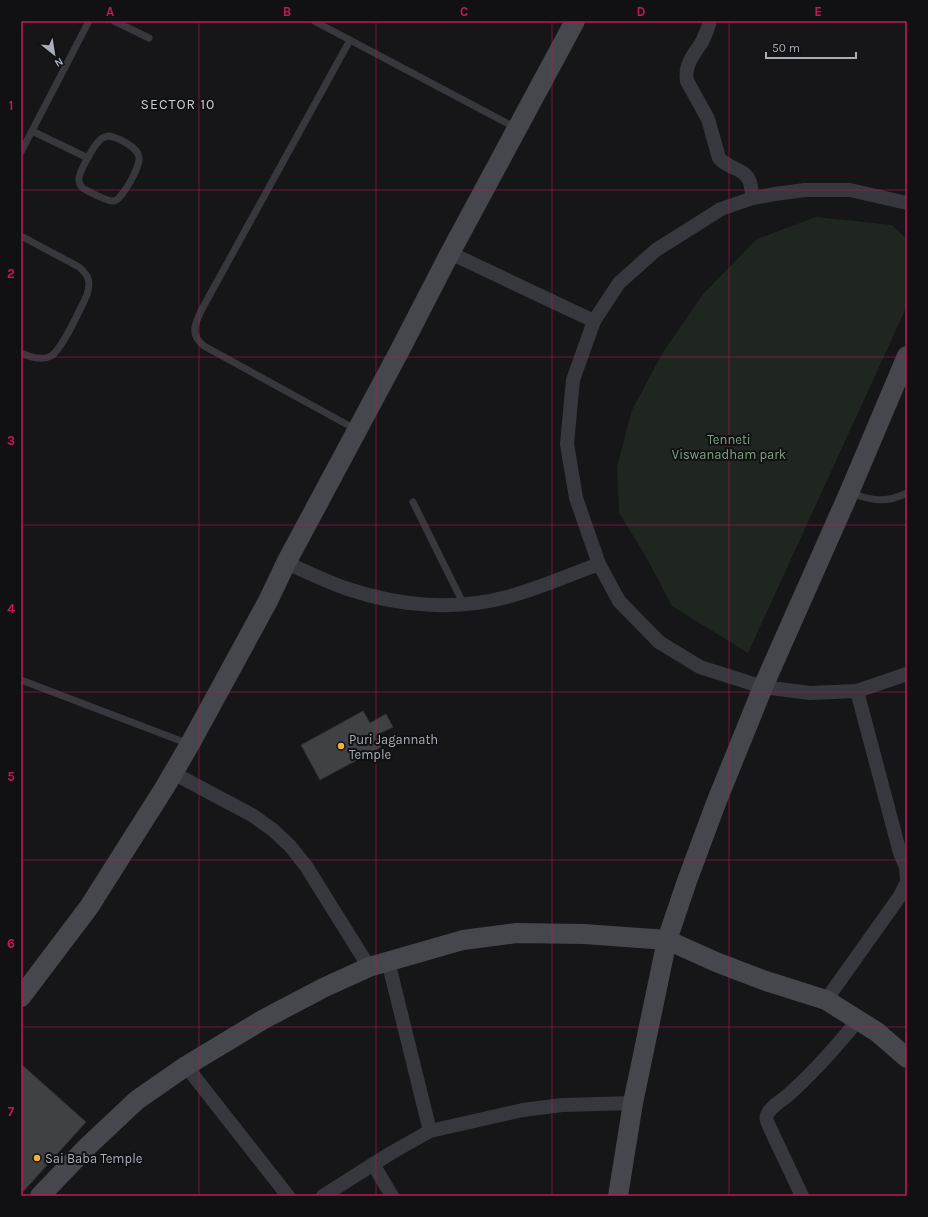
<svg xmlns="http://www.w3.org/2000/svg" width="928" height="1217" font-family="Karla,sans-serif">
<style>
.green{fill:#1e261f}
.building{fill:#404145;stroke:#303034}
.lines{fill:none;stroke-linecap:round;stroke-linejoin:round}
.lane{stroke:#37383d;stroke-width:7}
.street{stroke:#37383d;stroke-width:14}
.secondary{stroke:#45474d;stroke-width:20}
.grid{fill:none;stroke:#c2185b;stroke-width:1;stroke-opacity:0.55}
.poi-dot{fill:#f2b134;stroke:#111113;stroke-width:1.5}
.labels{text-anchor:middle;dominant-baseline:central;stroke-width:4;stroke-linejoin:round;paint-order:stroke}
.park-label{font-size:13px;fill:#7fa381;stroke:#111113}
.poi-label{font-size:13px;fill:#a8adb8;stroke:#111113;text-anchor:start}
.neighbourhood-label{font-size:14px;letter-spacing:1px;fill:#c9ccd4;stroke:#111113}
.neatline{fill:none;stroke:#c2185b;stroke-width:1.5}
.grid-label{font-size:13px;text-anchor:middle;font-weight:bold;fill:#c2185b}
</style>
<rect width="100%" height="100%" fill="#161618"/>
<polygon class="green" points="816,217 892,225 907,239 907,306 748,653 672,606 645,555 619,513 617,467 632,410 663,352 704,293 757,239"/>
<g class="building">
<polygon points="363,711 370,723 386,714 393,727 375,736 381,747 320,780 301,745"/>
<polygon points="21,1064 86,1122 21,1194"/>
</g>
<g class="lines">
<g class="lane">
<polyline points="114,21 149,38"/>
<polyline points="314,21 516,128"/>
<path d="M350,40L202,309C195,324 189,334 204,346L357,430"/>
<polyline points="32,131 88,158"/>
<path d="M108,136C117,137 138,147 139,157C141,165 122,200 114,201C108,202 92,193 86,190C82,188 79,185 79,180C78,173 94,145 100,140C102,137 105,137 108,136Z"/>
<polyline points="21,152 89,21"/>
<path d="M21,236L79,267C89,276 91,281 87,295C81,307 62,350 51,356C42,361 30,357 21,353"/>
<path d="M849,493C871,500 885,504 907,493"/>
<polyline points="413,502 464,605"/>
<polyline points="21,680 189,744"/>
</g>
<g class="street">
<path d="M710,21C708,28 705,36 702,42C694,54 684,65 687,81L708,119L719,158C728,169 745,168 750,182C751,187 752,193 753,198"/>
<polyline points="907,203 850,190 805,190 775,194 753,198 721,209 656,250 619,283 594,321 573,380 567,444 576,498 599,564 619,601 659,642 700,667 763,687 810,693 857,691 907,674"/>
<polyline points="450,253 594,321"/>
<path d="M286,563C306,571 327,582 348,589C399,606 455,611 507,597C538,589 569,575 599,564"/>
<polyline points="857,691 900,853 906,867 907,880"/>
<polyline points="173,773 252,815 273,830 290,846 306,866 369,967"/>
<polyline points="388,961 430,1131"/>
<polyline points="826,1000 900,896 907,882"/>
<polyline points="186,1066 288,1196"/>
<polyline points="373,1164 392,1196"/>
<polyline points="323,1196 391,1153 430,1131 523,1110 562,1105 633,1103"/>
<path d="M802,1196L769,1126C768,1123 765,1119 767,1115C770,1107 781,1101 787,1096C813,1073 836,1047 858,1020"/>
</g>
<g class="secondary">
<polyline points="21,997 89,907 165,787 190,744 268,601 286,563 400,350 450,253 575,21"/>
<polyline points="40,1196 88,1146 137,1100 186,1066 264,1019 323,988 369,967 463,940 517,933 584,934 667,940 716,962 763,980 826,1000 877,1032 907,1058"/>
<polyline points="618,1196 633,1103 667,940 687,881 716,803 763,687 849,493 907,356"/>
</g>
</g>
<path class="grid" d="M199,21V1196M376,21V1196M552,21V1196M729,21V1196M21,190H907M21,357H907M21,525H907M21,692H907M21,860H907M21,1027H907"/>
<g class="poi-dot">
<circle cx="341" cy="746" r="4"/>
<circle cx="37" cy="1158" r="4"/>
</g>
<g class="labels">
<g class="park-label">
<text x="729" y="439">Tenneti<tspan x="729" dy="15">Viswanadham park</tspan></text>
</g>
<g class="poi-label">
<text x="349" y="739">Puri Jagannath<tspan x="349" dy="15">Temple</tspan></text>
<text x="45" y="1158">Sai Baba Temple</text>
</g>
<g class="neighbourhood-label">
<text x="178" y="104">SECTOR 10</text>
</g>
</g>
<rect width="928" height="1217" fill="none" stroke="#111113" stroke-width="44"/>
<g transform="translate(54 54) rotate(150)" stroke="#111113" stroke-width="3" paint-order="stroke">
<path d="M0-3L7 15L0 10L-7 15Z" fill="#a8adb8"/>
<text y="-6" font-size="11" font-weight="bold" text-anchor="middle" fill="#a8adb8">N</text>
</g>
<path d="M766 52v6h90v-6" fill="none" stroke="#a8adb8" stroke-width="2"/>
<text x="772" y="52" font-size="12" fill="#a8adb8" stroke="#111113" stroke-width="3" paint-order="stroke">50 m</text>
<rect x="22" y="22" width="884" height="1173" class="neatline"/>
<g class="grid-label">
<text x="110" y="16">A</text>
<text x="287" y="16">B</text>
<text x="464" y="16">C</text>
<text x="641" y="16">D</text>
<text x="818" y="16">E</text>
<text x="11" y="110">1</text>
<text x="11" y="278">2</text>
<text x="11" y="445">3</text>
<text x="11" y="613">4</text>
<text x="11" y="781">5</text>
<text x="11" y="948">6</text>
<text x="11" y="1116">7</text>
</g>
</svg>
